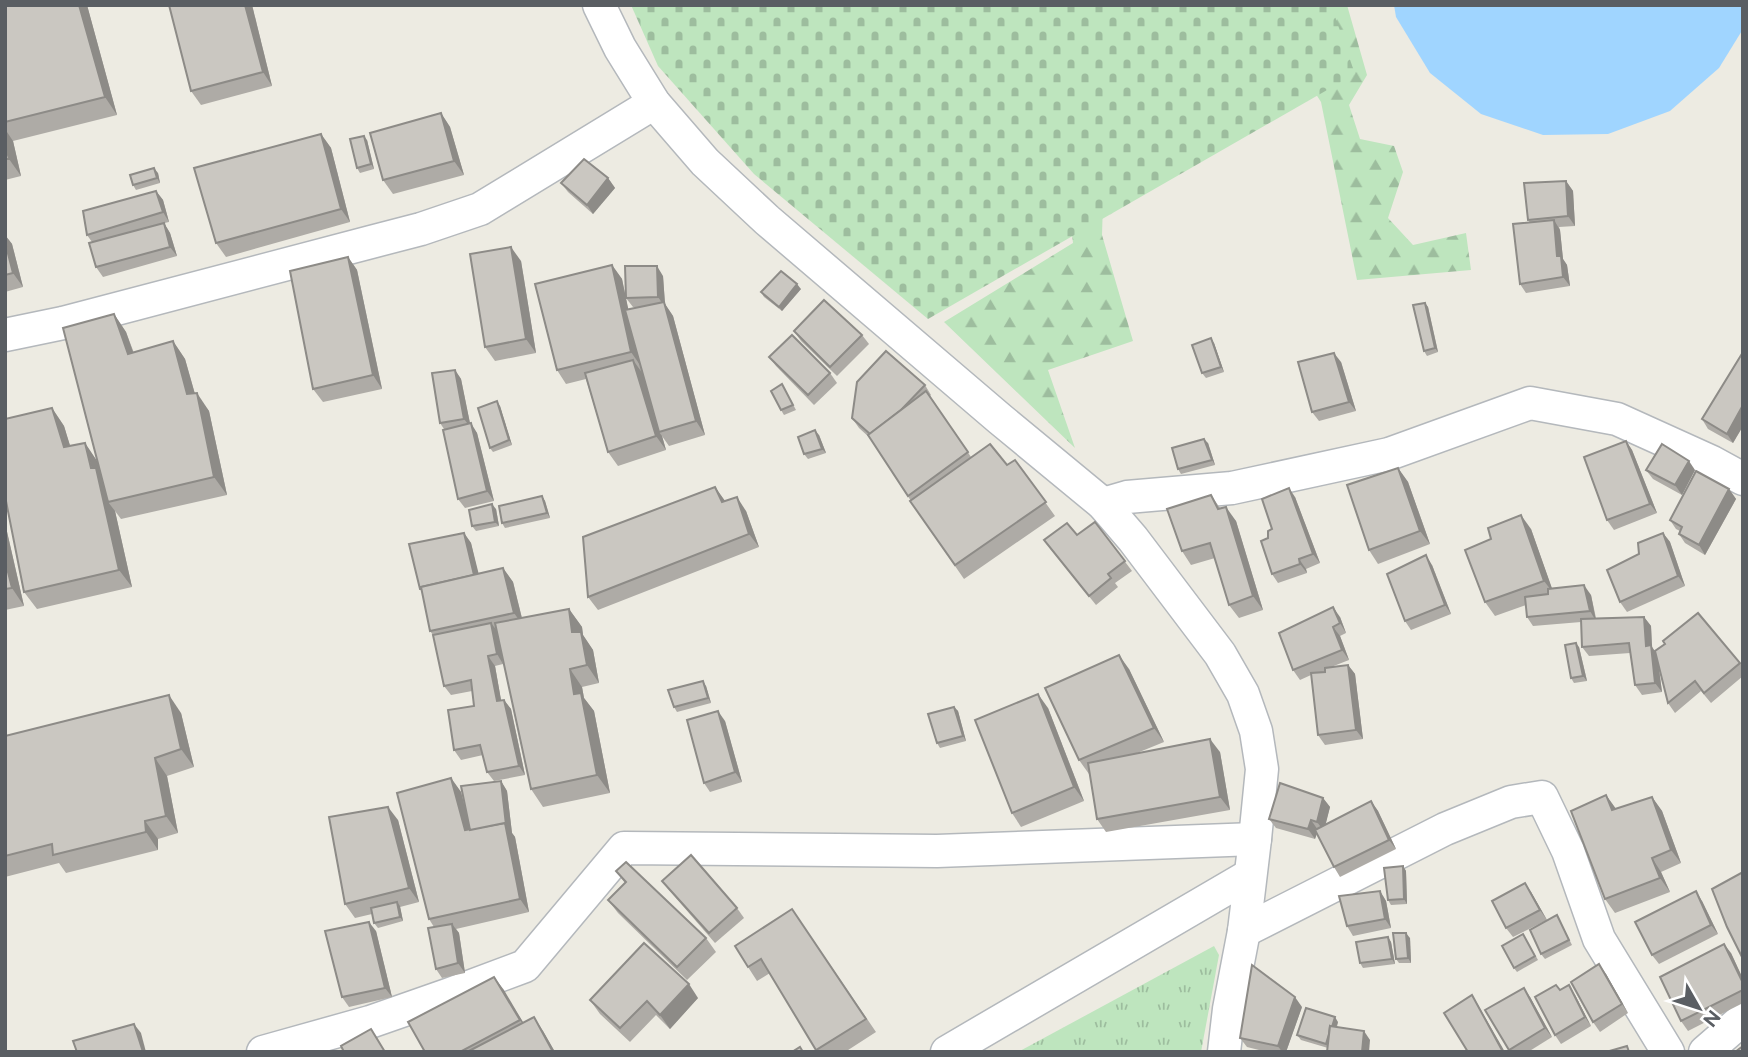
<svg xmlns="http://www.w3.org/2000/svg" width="1748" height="1057" font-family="Raleway,sans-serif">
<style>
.grass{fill:url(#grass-tufts)}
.forest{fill:url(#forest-firs)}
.cemetery{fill:url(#cemetery-stones)}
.water{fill:#a0d5ff}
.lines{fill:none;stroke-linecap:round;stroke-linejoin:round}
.street-casing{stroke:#b4b8bc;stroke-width:35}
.street{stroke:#fff;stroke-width:32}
.wall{fill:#aeaba6}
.shaded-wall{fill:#8d8b87}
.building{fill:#cac7c1;stroke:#8d8b87;stroke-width:2}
</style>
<defs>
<pattern id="grass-tufts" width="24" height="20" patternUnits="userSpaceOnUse" patternTransform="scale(1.75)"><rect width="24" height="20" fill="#bee5be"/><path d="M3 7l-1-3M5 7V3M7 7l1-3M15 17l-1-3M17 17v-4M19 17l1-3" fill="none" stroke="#9dbd9e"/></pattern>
<pattern id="forest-firs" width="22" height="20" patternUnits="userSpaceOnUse" patternTransform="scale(1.75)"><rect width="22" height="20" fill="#bee5be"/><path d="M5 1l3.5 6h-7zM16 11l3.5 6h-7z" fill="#9dbd9e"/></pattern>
<pattern id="cemetery-stones" width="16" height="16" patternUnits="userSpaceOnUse" patternTransform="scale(1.75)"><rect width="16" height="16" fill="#bee5be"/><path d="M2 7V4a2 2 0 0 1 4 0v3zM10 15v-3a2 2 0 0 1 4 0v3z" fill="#9dbd9e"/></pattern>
</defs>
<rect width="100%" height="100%" fill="#edebe2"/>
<polygon class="grass" points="1214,946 1219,955 1201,1052 1018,1052"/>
<g class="forest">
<polygon points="1276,5 1347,5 1367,75 1349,105 1360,139 1394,146 1403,172 1388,218 1413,245 1466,233 1471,270 1357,280 1321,102 1268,20"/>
<polygon points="1103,203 1102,235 1133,341 1048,370 1075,448 944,322 1073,243 1069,210"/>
</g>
<polygon class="cemetery" points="631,5 1331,5 1355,74 928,319 754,174 658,66"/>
<polygon class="water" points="1394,5 1743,5 1743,29 1719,68 1670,111 1608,134 1543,135 1481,114 1430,73 1396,17"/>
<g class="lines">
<defs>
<g id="street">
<polyline points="599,5 620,48 654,103 705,162 767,220 1000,419 1103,504 1133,539 1220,654 1243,694 1256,731 1262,769 1255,839 1244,931 1229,1009 1224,1052"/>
<polyline points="5,335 63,323 371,242 421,229 480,209 654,103"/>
<polyline points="1103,504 1127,497 1232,488 1389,454 1530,403 1617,419 1712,462 1743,479"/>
<polyline points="1244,931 1445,829 1511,802 1542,797 1568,851 1599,939 1668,1052"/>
<polyline points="263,1052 370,1022 450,994 525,966 624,848 937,851 1255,839"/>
<polyline points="947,1052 1250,875"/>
<polyline points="1705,1052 1743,1019"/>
</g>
</defs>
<use href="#street" class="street-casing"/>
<use href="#street" class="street"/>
</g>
<g class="wall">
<polygon points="5,5 87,5 117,115 13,141 21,176 5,180"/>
<polygon points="169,5 252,5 272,86 201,105 191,91"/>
<polygon points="441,113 450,127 464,175 393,194 383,180"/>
<polygon points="321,134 331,148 350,222 226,257 216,243"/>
<polygon points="367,140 374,169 360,173 357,168"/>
<polygon points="158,173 160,183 136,190 133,185"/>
<polygon points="608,178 615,188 593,214 568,192 561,183"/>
<polygon points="1566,181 1573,191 1575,226 1559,227 1560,230 1563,259 1567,265 1570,286 1526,293 1520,284 1530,223 1528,220"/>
<polygon points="156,191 163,200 169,222 160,224 164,223 170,233 177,256 103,277 96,267 92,242 87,235"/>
<polygon points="5,235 12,244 23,287 5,292"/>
<polygon points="348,257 357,270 382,389 323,402 313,389"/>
<polygon points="521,261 536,353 495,361 485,347"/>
<polygon points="612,265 622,279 628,309 640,307 633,307 626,298 663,276 665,304 673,316 705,435 669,446 662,436 666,450 618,466 608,452 586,379 566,384 557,370"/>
<polygon points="801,289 782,311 764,297 761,292"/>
<polygon points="1425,303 1428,307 1438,352 1427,356 1424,351"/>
<polygon points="114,314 126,332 134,353 173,341 185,359 195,394 209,411 227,495 121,519 115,511 132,587 37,609 24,592 52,408 64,426 70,446 85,443 97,461"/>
<polygon points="794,331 862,335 869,344 837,376 801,341"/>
<polygon points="1214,343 1224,372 1206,378 1202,373"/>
<polygon points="1743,352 1743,426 1733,443 1708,429 1702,419"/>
<polygon points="769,357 830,373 837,383 814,405 776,366"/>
<polygon points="1341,362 1356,411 1319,421 1312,412"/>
<polygon points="455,370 461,379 470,424 477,433 494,501 465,508 458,499 444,429 440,423"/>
<polygon points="782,384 796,410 784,415 781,410"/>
<polygon points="925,385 931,395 930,396 971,457 1007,465 1015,460 1055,516 964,579 910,501 911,501 870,438 859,428 852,418"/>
<polygon points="500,406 512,445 493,452 490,448"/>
<polygon points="819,435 826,453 808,459 804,454"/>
<polygon points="1626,441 1632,450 1657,513 1614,530 1607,520"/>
<polygon points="1208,443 1215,465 1181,474 1178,469"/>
<polygon points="1398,468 1408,482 1430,544 1378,564 1369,550"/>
<polygon points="1646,470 1695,470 1682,495 1653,479"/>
<polygon points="715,487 725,501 746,511 759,547 598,610 588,597"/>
<polygon points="1729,489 1736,499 1705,555 1685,543 1679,534 1680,531 1676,529 1670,520"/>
<polygon points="1211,495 1220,508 1236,521 1263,610 1239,618 1229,605 1215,558 1191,565 1182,551"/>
<polygon points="542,496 545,501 550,518 505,528 502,523"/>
<polygon points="1295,497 1320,563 1306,569 1307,573 1278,583 1272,574 1268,538 1272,529"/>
<polygon points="496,509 499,526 476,531 472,526"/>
<polygon points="1095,522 1132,571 1115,583 1118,587 1096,605 1044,540 1077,535"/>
<polygon points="5,523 24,606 5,610"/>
<polygon points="1531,529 1552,589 1591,595 1596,618 1644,617 1651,626 1652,647 1655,651 1740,663 1743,667 1743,676 1711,703 1701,691 1675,713 1668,703 1659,668 1662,692 1642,695 1635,685 1630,653 1589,656 1582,647 1581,622 1533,626 1527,617 1526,605 1495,616 1485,602"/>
<polygon points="464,533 471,543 478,574 503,568 513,582 522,618 569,609 582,627 583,635 593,650 599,683 582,687 584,698 594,711 610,793 543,807 531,789 501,651 503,664 495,666 501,700 504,700 511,709 525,775 494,781 487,772 483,755 461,760 454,750 474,706 472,691 451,695 444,686 433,635 430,631 422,592 420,589"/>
<polygon points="1663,533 1670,542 1685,586 1627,612 1620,602 1639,554"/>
<polygon points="1432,565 1451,614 1411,630 1405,621"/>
<polygon points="1340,617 1346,633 1340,636 1349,660 1331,667 1348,665 1355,674 1363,739 1325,745 1318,735 1311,675 1300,680 1293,670"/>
<polygon points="1579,647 1587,681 1574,683 1571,678"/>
<polygon points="1129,669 1164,742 1137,753 1220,752 1230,810 1106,832 1097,819 1090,773 1089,774 1079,760"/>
<polygon points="706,686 711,703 677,712 674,707"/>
<polygon points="954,707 958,711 966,741 940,748 937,743"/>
<polygon points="1048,708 1084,801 1021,827 1012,813"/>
<polygon points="181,713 194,767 167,776 178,833 158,839 158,850 66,873 59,863 5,877 5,736"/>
<polygon points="725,721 742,782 710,792 704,783"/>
<polygon points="451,778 461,792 467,814 501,781 507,791 512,833 515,837 529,912 456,929 459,933 465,973 442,978 436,969 434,927 429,919"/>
<polygon points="1606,795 1616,809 1652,797 1662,811 1681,863 1661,872 1670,892 1615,913 1605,899"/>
<polygon points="1323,798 1330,807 1325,825 1371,801 1378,811 1396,849 1340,877 1334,867 1317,833 1315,839 1276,828 1269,819"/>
<polygon points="398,820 419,902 400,907 403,921 378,928 374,923 372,914 355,918 345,904"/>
<polygon points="1403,866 1406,871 1407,904 1391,905 1388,900"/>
<polygon points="616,871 706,938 716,952 687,980 618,913 608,900 625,883"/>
<polygon points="662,881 737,908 744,918 715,943 669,890"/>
<polygon points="1380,891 1386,901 1391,928 1353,936 1347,926"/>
<polygon points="1531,892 1547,920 1513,937 1506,928"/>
<polygon points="1702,901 1718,934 1659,964 1652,955"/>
<polygon points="792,909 876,1032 845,1052 818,1052 770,973 757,981 748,967"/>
<polygon points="1557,915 1572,945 1545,959 1541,954"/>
<polygon points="376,931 392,997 349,1007 342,997"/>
<polygon points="1523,934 1538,960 1517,972 1514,968"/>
<polygon points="1388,937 1391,942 1395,964 1363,968 1360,963"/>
<polygon points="1410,938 1411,963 1399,963 1396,959"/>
<polygon points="1731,953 1743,979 1743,1003 1688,1031 1681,1021"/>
<polygon points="1606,974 1628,1013 1600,1032 1593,1022"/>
<polygon points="494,977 523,1022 543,1031 555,1052 425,1052"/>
<polygon points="1560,990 1575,995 1591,1026 1561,1044 1555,1035"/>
<polygon points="1530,997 1552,1037 1528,1052 1510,1052 1485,1010"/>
<polygon points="698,998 670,1029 656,1015 630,1042 600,1014 590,1000"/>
<polygon points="1302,1007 1286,1052 1267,1052 1247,1047 1240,1038"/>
<polygon points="1338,1022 1337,1027 1370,1040 1328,1048 1301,1040 1297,1035"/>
</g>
<g class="shaded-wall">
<polygon points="79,5 87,5 117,115 105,97"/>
<polygon points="245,5 252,5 272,86 263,72"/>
<polygon points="441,113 450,127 464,175 454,161"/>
<polygon points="5,129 13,141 21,176 9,159 5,143"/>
<polygon points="321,134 331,148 350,222 341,209"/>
<polygon points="364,136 367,140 374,169 371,164"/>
<polygon points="154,168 158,173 160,183 157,178"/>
<polygon points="608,178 615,188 593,214 587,205"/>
<polygon points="1566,181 1573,191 1575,226 1568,216"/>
<polygon points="156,191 163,200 169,222 163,212"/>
<polygon points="1554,220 1560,230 1563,259 1567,265 1570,286 1563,277 1557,256"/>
<polygon points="164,223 170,233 177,256 170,247"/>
<polygon points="5,235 12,244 23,287 13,273 5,242"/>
<polygon points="511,247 521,261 536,353 526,339"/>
<polygon points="348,257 357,270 382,389 373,375"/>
<polygon points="612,265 622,279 640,365 631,352"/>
<polygon points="657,266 663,276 665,304 673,316 705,435 696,421 665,307 658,297"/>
<polygon points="797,284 801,289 782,311 779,307"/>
<polygon points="1425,303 1428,307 1438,352 1435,348"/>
<polygon points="114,314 126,332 140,372 128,354"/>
<polygon points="1211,338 1214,343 1224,372 1221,367"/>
<polygon points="173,341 185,359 200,412 187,394"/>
<polygon points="1334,353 1341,362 1356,411 1349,402"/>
<polygon points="633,360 643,374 659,432 662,436 666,450 656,436"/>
<polygon points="455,370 461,379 471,428 464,419"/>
<polygon points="197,393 209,411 227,495 214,477"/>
<polygon points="497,401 500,406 512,445 509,440"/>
<polygon points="1743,405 1743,426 1733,443 1727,434"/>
<polygon points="52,408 64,426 76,465 64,447"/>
<polygon points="471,423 477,433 494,501 487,491"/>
<polygon points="815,430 819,435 826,453 822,449"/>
<polygon points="1204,439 1208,443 1215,465 1212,460"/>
<polygon points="1626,441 1632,450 1657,513 1650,504"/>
<polygon points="85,443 97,461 108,502 115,511 132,587 119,570"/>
<polygon points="1689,461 1695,470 1682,495 1675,485"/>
<polygon points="1398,468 1408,482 1430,544 1420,531"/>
<polygon points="715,487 725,501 722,502"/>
<polygon points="1289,488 1295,497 1320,563 1313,554"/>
<polygon points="1729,489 1736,499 1705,555 1699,545"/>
<polygon points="542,496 545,501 550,518 547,513"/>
<polygon points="737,497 746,511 759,547 749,534"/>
<polygon points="492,504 496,509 499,526 495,522"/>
<polygon points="1226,507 1236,521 1263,610 1253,596"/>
<polygon points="1521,515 1531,529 1554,594 1544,581"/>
<polygon points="5,523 24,606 12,588 5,560"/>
<polygon points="464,533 471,543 482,587 475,578"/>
<polygon points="1663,533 1670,542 1685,586 1678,576"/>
<polygon points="1426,555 1432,565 1451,614 1445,605"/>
<polygon points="1299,559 1306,569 1307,573 1300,564"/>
<polygon points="503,568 513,582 524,627 514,613"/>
<polygon points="1584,585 1591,595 1596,621 1590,611"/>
<polygon points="1333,607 1340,617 1346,633 1340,623"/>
<polygon points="569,609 582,627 583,635 593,650 599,683 587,665 572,632"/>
<polygon points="1644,617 1651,626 1652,647 1657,655 1662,692 1655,683 1646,646"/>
<polygon points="491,623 498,632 503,664 497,654"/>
<polygon points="1333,627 1340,636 1349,660 1342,650"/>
<polygon points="1576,643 1579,647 1587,681 1583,676"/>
<polygon points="1119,655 1129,669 1164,742 1154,728"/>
<polygon points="488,656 495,666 503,711 497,701"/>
<polygon points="1348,665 1355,674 1363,739 1356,730"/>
<polygon points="570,669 582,687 584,698 594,711 610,793 597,775 574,694"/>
<polygon points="703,681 706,686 711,703 708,698"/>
<polygon points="1038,694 1048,708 1084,801 1074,787"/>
<polygon points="169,695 181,713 194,767 181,749"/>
<polygon points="504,700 511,709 525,775 519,766"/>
<polygon points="954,707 958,711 966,741 963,736"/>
<polygon points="718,711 725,721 742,782 735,772"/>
<polygon points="1210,739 1220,752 1230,810 1220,797"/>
<polygon points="155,758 167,776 178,833 166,816"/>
<polygon points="451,778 461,792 471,831 465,830"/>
<polygon points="501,781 507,791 512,833 515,837 529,912 520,899 505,823"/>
<polygon points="1606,795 1616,809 1612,810"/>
<polygon points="1652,797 1662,811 1681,863 1671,850"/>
<polygon points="1323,798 1330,807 1324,831 1317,822"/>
<polygon points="1371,801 1378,811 1396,849 1389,840"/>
<polygon points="388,807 398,820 419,902 409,888"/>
<polygon points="1311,820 1318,830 1315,839 1308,829"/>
<polygon points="145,821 158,839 158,850 146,832"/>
<polygon points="1652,858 1661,872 1670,892 1660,878"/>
<polygon points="1403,866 1406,871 1407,904 1404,899"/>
<polygon points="1525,883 1531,892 1547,920 1540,910"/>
<polygon points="1380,891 1386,901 1391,928 1385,919"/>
<polygon points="1696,891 1702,901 1718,934 1711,925"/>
<polygon points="397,902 400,906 403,921 400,917"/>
<polygon points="369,922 376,931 392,997 385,988"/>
<polygon points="452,924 459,933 465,973 458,963"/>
<polygon points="1406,933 1410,938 1411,963 1408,958"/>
<polygon points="1388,937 1391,942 1395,964 1392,959"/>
<polygon points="1724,944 1731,953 1743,979 1743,983"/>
<polygon points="1599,964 1606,974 1628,1013 1622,1004"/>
<polygon points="494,977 504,990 530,1034 520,1020"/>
<polygon points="689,984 698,998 670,1029 660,1015"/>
<polygon points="1569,985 1575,995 1591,1026 1585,1017"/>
<polygon points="1524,988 1530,997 1552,1037 1545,1028"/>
<polygon points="1472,995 1478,1005 1505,1052 1503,1052"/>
<polygon points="1295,997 1302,1007 1286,1052 1282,1052 1278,1046"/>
<polygon points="534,1017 543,1031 555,1052 553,1052"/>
<polygon points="1335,1017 1338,1022 1329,1048 1326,1044"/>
<polygon points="134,1024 141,1033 146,1052 143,1052"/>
<polygon points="1364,1031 1370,1040 1369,1052 1362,1052"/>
</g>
<g class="building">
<polygon points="5,5 79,5 105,97 5,122"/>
<polygon points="169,5 245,5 263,72 191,91"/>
<polygon points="441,113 454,161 383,180 370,133"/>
<polygon points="321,134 341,209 216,243 194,168"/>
<polygon points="364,136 371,164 357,168 350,139"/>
<polygon points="5,143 9,159 5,159"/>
<polygon points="584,159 608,178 587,205 561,183"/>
<polygon points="154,168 157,178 133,185 130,175"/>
<polygon points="1566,181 1568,216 1528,220 1524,183"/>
<polygon points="156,191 163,212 87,235 83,211"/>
<polygon points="1554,220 1557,256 1561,256 1563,277 1520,284 1513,224"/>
<polygon points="164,223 170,247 96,267 89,243"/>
<polygon points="5,242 13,273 5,275"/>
<polygon points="511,247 526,339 485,347 470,254"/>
<polygon points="348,257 373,375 313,389 290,271"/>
<polygon points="612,265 631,352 557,370 535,284"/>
<polygon points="625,266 657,266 658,297 626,298"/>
<polygon points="781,271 797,284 779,307 761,292"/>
<polygon points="824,300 862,335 830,367 794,331"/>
<polygon points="664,302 696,421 659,432 625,310"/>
<polygon points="1425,303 1435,348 1424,351 1413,305"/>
<polygon points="114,314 128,354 173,341 187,394 197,393 214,477 108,502 63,328"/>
<polygon points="792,335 830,373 808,395 769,357"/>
<polygon points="1211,338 1221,367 1202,373 1192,345"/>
<polygon points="886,351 925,385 901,410 870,434 852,418 857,382"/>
<polygon points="1743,352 1743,405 1727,434 1702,419"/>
<polygon points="1334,353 1349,402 1312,412 1298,362"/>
<polygon points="633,360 656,436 608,452 585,373"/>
<polygon points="455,370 464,419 440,423 432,373"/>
<polygon points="782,384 793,405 781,410 771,391"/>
<polygon points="926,391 968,452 908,496 868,435"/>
<polygon points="497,401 509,440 490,448 478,408"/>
<polygon points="52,408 64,447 85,443 91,468 96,468 119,570 24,592 5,496 5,419"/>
<polygon points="471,423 487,491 458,499 443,430"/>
<polygon points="815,430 822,449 804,454 798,437"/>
<polygon points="1204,439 1212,460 1178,469 1172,448"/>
<polygon points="1626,441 1650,504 1607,520 1584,457"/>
<polygon points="990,444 1007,465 1015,460 1046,502 955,565 910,501"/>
<polygon points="1662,444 1689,461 1675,485 1646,470"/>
<polygon points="1398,468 1420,531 1369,550 1347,485"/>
<polygon points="1696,471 1729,489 1699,545 1679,534 1682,527 1670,520"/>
<polygon points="715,487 722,502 737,497 749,534 588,597 583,537"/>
<polygon points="1289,488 1313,554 1299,559 1300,564 1272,574 1261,541 1268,538 1268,531 1272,529 1262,499"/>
<polygon points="1211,495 1218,509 1226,507 1253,596 1229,605 1210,543 1182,551 1167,509"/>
<polygon points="542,496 547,513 502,523 499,506"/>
<polygon points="492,504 495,522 472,526 469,510"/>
<polygon points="1521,515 1544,581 1485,602 1465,550 1491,539 1488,528"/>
<polygon points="1095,522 1125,561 1108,574 1111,578 1089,596 1044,540 1067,523 1077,535"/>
<polygon points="464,533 474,575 421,587 422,589 420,589 409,544"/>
<polygon points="1663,533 1678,576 1620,602 1607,570 1639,554 1638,543"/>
<polygon points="1426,555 1445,605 1405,621 1387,574"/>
<polygon points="5,560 12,588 5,589"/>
<polygon points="503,568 514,613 430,631 421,587"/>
<polygon points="1584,585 1590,611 1527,617 1525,597 1548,594 1548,589"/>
<polygon points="1333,607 1340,623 1333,627 1342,650 1293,670 1279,633"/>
<polygon points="569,609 572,632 581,632 587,665 570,669 574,694 581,693 597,775 531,789 495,623"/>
<polygon points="1698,613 1740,663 1704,693 1695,681 1668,703 1655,651 1665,644 1663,641"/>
<polygon points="1644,617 1646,646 1651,645 1655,683 1635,685 1629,643 1582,647 1581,619"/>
<polygon points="491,623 497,654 488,656 497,701 504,700 519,766 487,772 480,745 454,750 448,710 474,706 471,680 444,686 433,635"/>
<polygon points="1576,643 1583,676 1571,678 1565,645"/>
<polygon points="1119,655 1154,728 1079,760 1045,688"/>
<polygon points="1348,665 1356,730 1318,735 1311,673 1325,672 1325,668"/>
<polygon points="703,681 708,698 674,707 668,690"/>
<polygon points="1038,694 1074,787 1012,813 975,720"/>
<polygon points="169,695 181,749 155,758 166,816 145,821 146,832 53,855 52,844 5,856 5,736"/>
<polygon points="954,707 963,736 937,743 928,714"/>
<polygon points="718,711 735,772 704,783 687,720"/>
<polygon points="1210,739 1220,797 1097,819 1088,763"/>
<polygon points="451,778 465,830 505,823 520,899 429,919 397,793"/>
<polygon points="501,781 506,825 505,823 470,830 461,786"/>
<polygon points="1280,783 1323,798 1317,822 1311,820 1308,829 1269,819"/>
<polygon points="1606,795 1612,810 1652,797 1671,850 1652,858 1660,878 1605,899 1571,811"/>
<polygon points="1371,801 1389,840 1334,867 1315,830"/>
<polygon points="388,807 409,888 345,904 329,817"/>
<polygon points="691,855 737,908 709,933 662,881"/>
<polygon points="626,862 706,938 677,967 608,900 626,882 616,871"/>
<polygon points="1403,866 1404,899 1388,900 1384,868"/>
<polygon points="1743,872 1743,959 1727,927 1712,889"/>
<polygon points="1525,883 1540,910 1506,928 1492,901"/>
<polygon points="1380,891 1385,919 1347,926 1339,896"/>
<polygon points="1696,891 1711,925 1652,955 1635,922"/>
<polygon points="397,902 400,917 374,923 371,908"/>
<polygon points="792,909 866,1019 816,1050 761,959 748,967 735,946"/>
<polygon points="1557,915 1569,940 1541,954 1530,930"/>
<polygon points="369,922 385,988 342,997 325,931"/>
<polygon points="452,924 458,963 436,969 428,928"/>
<polygon points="1393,933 1406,933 1408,958 1396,959"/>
<polygon points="1523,934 1535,956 1514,968 1502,946"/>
<polygon points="1388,937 1392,959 1360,963 1356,942"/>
<polygon points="644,943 689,984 660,1015 647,1001 620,1028 590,1000"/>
<polygon points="1724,944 1743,983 1743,990 1681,1021 1660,977"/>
<polygon points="1599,964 1622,1004 1593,1022 1571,982"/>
<polygon points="1252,965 1295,997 1278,1046 1240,1038"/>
<polygon points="494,977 520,1020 460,1052 425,1052 408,1022"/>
<polygon points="1556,985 1560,990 1569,985 1585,1017 1555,1035 1535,997"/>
<polygon points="1524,988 1545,1028 1509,1050 1485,1010"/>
<polygon points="1472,995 1503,1052 1468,1052 1444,1013"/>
<polygon points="1306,1008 1335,1017 1332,1027 1330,1026 1329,1034 1326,1044 1297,1035"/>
<polygon points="534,1017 553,1052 467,1052"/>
<polygon points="134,1024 143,1052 77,1052 73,1041"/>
<polygon points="1330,1026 1364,1031 1362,1052 1327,1052"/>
<polygon points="371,1029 385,1052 344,1052 341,1046"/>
<polygon points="1627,1046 1629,1052 1606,1052"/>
<polygon points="1743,1046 1743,1052 1735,1052"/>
<polygon points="800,1047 803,1052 792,1052"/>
</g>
<rect width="1748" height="1057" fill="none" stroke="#5a5e63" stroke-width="14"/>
<g transform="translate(1699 1008) rotate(129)" stroke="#ffffff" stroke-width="5" paint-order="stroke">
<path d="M0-5L12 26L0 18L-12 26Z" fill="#5a5e63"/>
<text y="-10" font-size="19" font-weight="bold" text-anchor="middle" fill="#5a5e63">N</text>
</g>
</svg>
